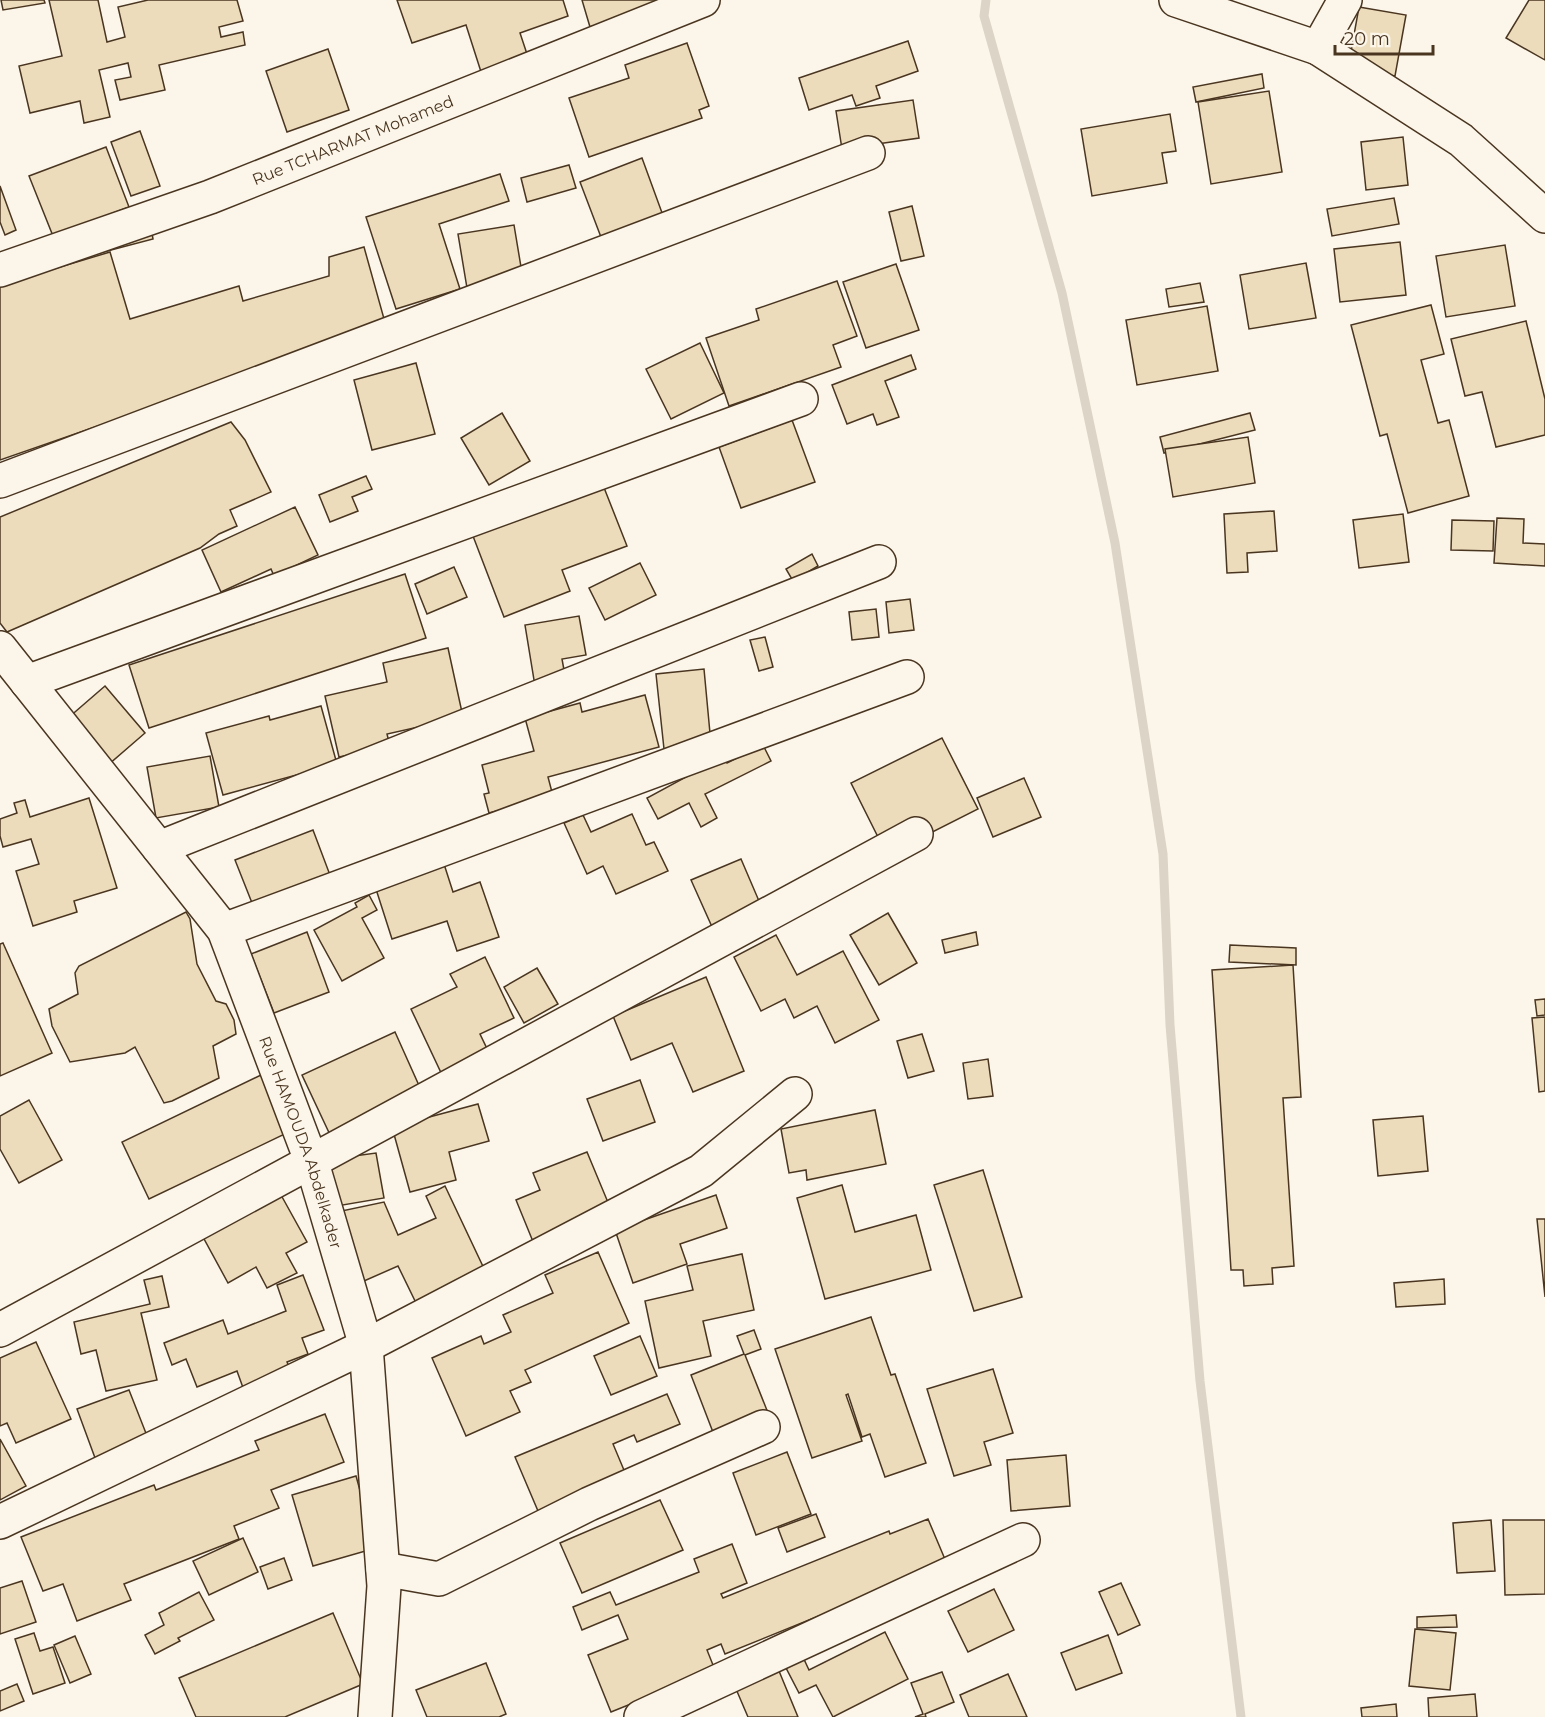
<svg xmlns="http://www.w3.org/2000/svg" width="1545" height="1717" font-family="Montserrat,sans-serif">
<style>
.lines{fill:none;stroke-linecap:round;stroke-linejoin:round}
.stream{stroke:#dcd4c6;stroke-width:9}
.building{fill:#ecdcbc;stroke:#4a3520;stroke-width:1.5}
.minor-casing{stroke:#4a3520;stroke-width:36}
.minor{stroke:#fbf6e9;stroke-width:33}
.labels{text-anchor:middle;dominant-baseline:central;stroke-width:4.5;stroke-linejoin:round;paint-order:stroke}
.street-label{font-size:16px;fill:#4a3520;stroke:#fbf6e9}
</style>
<rect width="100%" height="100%" fill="#fbf6e9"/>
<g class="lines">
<polyline class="stream" points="986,0 984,16 1062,293 1115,543 1163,854 1170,1025 1200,1381 1241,1717"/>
</g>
<g class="building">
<polygon points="1,0 44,0 45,3 3,10"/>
<polygon points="49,0 98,0 107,42 125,37 118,7 148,0 237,0 243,21 219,27 221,37 243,32 245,45 159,65 165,90 120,100 115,80 131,77 128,63 99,70 110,117 84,123 80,101 30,113 19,66 62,56"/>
<polygon points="397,0 563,0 568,16 520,33 530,63 483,78 466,25 412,43"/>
<polygon points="582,0 680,0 680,1 590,27"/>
<polygon points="1529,0 1545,0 1545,60 1506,38"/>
<polygon points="1359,7 1406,15 1395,76 1348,68"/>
<polygon points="908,41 918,71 876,86 880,98 856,106 852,95 809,110 799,78"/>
<polygon points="687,43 709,106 699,110 702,118 589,157 569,98 629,78 625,65"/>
<polygon points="328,49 349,110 287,132 266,71"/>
<polygon points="1262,74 1264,88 1196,102 1193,87"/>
<polygon points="1269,91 1282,172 1211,184 1198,102"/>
<polygon points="913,100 919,138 842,149 836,111"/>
<polygon points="1170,114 1176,151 1162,153 1167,183 1092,196 1081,129"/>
<polygon points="140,131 160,186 131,196 111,142"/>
<polygon points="1403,137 1408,185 1366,190 1361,142"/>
<polygon points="106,147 129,207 53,236 29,176"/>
<polygon points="642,158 665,221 604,245 580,182"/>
<polygon points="569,165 576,188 527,202 521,178"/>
<polygon points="500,174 509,201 439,224 460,289 396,309 366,217"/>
<polygon points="0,186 16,230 5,235 0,222"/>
<polygon points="1394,198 1399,224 1332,236 1327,209"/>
<polygon points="912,206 924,256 901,261 889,212"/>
<polygon points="514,225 523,279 467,288 458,234"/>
<polygon points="151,228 153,239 92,255"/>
<polygon points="1400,242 1406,295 1340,302 1334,249"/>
<polygon points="1505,245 1515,306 1446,317 1436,256"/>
<polygon points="364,247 386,326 0,460 0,285 110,252 130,319 239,286 243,301 329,276 329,257"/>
<polygon points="1306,263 1316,318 1249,329 1240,275"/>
<polygon points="896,264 919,330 866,348 843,282"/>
<polygon points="837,281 857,336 833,345 841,367 729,406 706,338 759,320 756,309"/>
<polygon points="1200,283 1204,302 1169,307 1166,289"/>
<polygon points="1431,305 1444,354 1421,360 1438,423 1449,420 1469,496 1408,513 1387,434 1380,436 1351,325"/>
<polygon points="1207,306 1218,371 1137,385 1126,320"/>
<polygon points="1526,321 1545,399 1545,435 1496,447 1482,392 1465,396 1451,339"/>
<polygon points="700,343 724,393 671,419 646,369"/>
<polygon points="911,355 916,369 885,381 899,417 877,425 873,414 847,424 832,385"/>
<polygon points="416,363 435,434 372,450 354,380"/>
<polygon points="502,413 530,461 489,485 461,438"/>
<polygon points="1250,413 1255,430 1164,453 1160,437"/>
<polygon points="792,420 815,482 741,508 719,447"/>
<polygon points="231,422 245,440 271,492 230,510 237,526 219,534 200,548 7,632 0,623 0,517"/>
<polygon points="1248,437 1255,483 1173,497 1165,449"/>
<polygon points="366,476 372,489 352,497 358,511 330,522 319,495"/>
<polygon points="601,480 627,546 562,570 570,591 504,617 468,523"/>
<polygon points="295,507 318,555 274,576 271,569 221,592 202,550"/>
<polygon points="1274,511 1277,551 1247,553 1248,572 1227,573 1224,514"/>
<polygon points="1403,514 1409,562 1359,568 1353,520"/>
<polygon points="1497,518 1524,519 1523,543 1545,544 1545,566 1494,563"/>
<polygon points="1452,520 1494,521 1493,551 1451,550"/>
<polygon points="812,554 818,566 793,581 786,569"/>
<polygon points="640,563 656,595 605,620 589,588"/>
<polygon points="454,567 467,597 427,614 415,584"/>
<polygon points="405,574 426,638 149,728 129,665"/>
<polygon points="910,599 914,630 889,633 886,602"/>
<polygon points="876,609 879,637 852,640 849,612"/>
<polygon points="579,616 586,655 562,659 566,681 535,686 525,625"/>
<polygon points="765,637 773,667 759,671 750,640"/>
<polygon points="448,648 463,717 387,734 390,746 339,757 325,696 387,682 383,663"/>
<polygon points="704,669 711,744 664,749 656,674"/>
<polygon points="105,686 145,733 108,765 68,718"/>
<polygon points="645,695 659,747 548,777 553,796 489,813 484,794 489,793 482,765 534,751 525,718 580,703 582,712"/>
<polygon points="321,706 337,764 223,795 206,733 269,716 270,720"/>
<polygon points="942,738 978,809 887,855 851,783"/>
<polygon points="763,745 771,761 705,794 717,818 701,827 689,803 658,819 647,798 723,757 727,763"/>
<polygon points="210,756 219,807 156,818 147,767"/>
<polygon points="1024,778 1041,817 993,837 977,798"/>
<polygon points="89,798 117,888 74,901 77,912 33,926 16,871 39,864 31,839 3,847 0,836 0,819 17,813 14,803 25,800 30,817"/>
<polygon points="632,814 646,845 654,842 668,871 616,894 603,866 587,874 564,823 583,815 591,832"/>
<polygon points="313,830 333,883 256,913 235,860"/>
<polygon points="741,859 762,908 713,929 691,880"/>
<polygon points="444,864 453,892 480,882 499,937 457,951 447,921 392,939 375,886"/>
<polygon points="369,895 377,910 362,918 384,958 342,981 314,930 357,907 355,903"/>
<polygon points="186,912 190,919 197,964 216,1001 226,1004 234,1020 236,1034 213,1046 219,1078 172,1101 164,1103 135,1047 125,1053 70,1062 52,1026 49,1009 78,994 75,973 79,966"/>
<polygon points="888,913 917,963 879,985 850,935"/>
<polygon points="307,932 329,992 274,1013 251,954"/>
<polygon points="976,932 978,945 945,953 942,940"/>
<polygon points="776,935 797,975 843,951 879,1020 835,1043 817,1006 794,1018 785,999 761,1011 734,957"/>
<polygon points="3,943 52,1053 0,1076 0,944"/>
<polygon points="1230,945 1296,948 1296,965 1229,962"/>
<polygon points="485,957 514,1018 480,1034 491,1057 444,1079 411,1009 457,987 450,974"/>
<polygon points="1293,965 1301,1097 1283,1098 1294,1266 1272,1268 1273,1284 1244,1286 1243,1270 1231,1270 1212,970"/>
<polygon points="537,968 558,1004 524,1023 504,987"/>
<polygon points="706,977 744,1071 693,1092 672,1043 631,1060 613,1016"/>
<polygon points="1545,999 1545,1015 1537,1016 1535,1000"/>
<polygon points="1545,1017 1545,1091 1539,1092 1532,1018"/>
<polygon points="395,1032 421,1090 332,1139 302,1075"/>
<polygon points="922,1034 934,1071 908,1078 897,1041"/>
<polygon points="988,1059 993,1096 968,1099 963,1063"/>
<polygon points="261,1075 289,1132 149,1199 122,1142"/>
<polygon points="640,1080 655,1122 603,1141 587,1099"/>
<polygon points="29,1100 62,1160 19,1183 0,1149 0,1116"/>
<polygon points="478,1104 489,1141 449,1152 456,1180 410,1192 392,1127"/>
<polygon points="875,1110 886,1164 807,1180 806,1170 789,1173 781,1129"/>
<polygon points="1423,1116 1428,1171 1378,1176 1373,1120"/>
<polygon points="587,1152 612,1212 534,1244 516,1200 540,1190 533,1173"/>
<polygon points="328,1153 354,1156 376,1153 384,1198 337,1206"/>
<polygon points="983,1170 1022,1297 974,1311 934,1185"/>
<polygon points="842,1185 855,1232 916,1215 931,1270 825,1299 797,1198"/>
<polygon points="445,1186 488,1277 419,1309 398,1266 364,1281 332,1213 384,1202 398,1235 436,1218 426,1196"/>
<polygon points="281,1195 307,1242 286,1253 297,1273 267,1288 256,1267 228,1283 203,1237"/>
<polygon points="716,1195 727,1228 680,1244 687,1264 633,1283 615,1230"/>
<polygon points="1537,1219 1545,1219 1545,1297"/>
<polygon points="598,1252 629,1323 525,1370 531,1382 510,1391 520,1412 466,1436 432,1358 481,1336 484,1344 511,1332 503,1315 553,1293 545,1275"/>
<polygon points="742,1254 754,1310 703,1321 711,1356 659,1368 645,1301 693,1290 687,1266"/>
<polygon points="303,1275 324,1330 302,1338 308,1354 287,1362 293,1377 246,1396 237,1371 197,1387 186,1359 172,1365 164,1343 223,1320 228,1334 286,1311 277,1285"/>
<polygon points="162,1276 169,1307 141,1313 157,1380 106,1391 96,1350 81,1354 74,1322 150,1304 144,1280"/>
<polygon points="1444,1279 1445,1304 1396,1307 1394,1283"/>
<polygon points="871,1317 891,1375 895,1374 926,1463 885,1477 870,1434 862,1437 848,1394 846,1395 862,1441 812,1458 775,1349"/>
<polygon points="754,1330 761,1349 745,1355 770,1418 716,1440 691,1375 744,1354 737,1336"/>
<polygon points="640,1336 657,1376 611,1395 594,1356"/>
<polygon points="36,1342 71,1419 16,1443 7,1423 0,1426 0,1358"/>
<polygon points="993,1369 1013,1433 984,1442 991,1465 954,1476 927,1389"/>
<polygon points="129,1390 151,1446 98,1466 77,1409"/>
<polygon points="667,1394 680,1424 637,1442 634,1435 613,1444 629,1482 541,1518 515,1457"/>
<polygon points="325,1414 344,1462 271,1490 279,1508 234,1526 239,1539 124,1584 131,1600 77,1621 63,1584 43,1591 21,1537 154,1485 156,1490 259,1450 255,1441"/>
<polygon points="0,1439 26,1486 0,1500"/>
<polygon points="787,1452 811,1514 756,1535 733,1473"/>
<polygon points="1066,1455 1070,1506 1011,1511 1007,1460"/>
<polygon points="356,1476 376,1548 313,1566 292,1495"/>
<polygon points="660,1500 683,1550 582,1593 560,1543"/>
<polygon points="816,1514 825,1537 787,1552 778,1528"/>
<polygon points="928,1519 947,1564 725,1654 721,1644 707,1650 715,1670 611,1712 588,1655 628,1639 618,1615 582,1630 573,1607 610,1592 616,1605 699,1572 694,1559 732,1544 747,1583 721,1594 723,1598 889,1531 890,1534"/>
<polygon points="1491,1520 1495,1571 1457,1573 1453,1523"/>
<polygon points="1503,1520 1545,1520 1545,1594 1505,1595"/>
<polygon points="243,1538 258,1572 209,1595 193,1561"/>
<polygon points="284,1558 292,1580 268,1589 260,1567"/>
<polygon points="22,1581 36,1622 0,1634 0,1588"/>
<polygon points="1121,1583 1140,1625 1118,1635 1099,1592"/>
<polygon points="994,1589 1014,1630 968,1652 948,1611"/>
<polygon points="199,1592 214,1620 178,1638 180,1641 155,1654 145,1635 164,1625 159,1613"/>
<polygon points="333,1613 363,1684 285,1717 196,1717 179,1678"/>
<polygon points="1456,1615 1457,1627 1417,1628 1417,1617"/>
<polygon points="1415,1629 1456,1633 1450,1690 1409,1686"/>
<polygon points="885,1632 908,1679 833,1717 816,1685 799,1693 784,1664 802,1655 809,1670"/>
<polygon points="34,1633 40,1651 53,1647 65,1683 33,1694 15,1639"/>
<polygon points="1108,1635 1122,1673 1076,1690 1061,1653"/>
<polygon points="75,1636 91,1674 70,1683 54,1645"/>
<polygon points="486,1663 506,1714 499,1717 427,1717 416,1690"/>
<polygon points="779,1671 798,1717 748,1717 736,1689"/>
<polygon points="942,1672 954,1702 925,1714 926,1717 915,1717 923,1714 911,1683"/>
<polygon points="1008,1674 1027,1717 969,1717 960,1695"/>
<polygon points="17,1684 24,1701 0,1711 0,1691"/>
<polygon points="1475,1694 1477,1717 1429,1717 1428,1698"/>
<polygon points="1396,1704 1397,1717 1362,1717 1361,1708"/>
</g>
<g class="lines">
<defs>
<g id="minor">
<polyline points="1176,0 1318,48 1345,0"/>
<polyline points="1318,48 1461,140 1545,216"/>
<path id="s1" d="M0,270L210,197L703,0"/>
<polyline points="0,481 868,153"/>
<path id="s2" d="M0,648L224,930L312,1163L366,1346L384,1586L375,1717"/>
<polyline points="27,682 801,399"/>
<polyline points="159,848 879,562"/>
<polyline points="224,930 907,677"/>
<polyline points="0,1330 916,834"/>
<polyline points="0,1522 366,1346 701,1171 795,1094"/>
<polyline points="383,1569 439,1579 589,1504 763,1427"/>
<polyline points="641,1717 1023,1540"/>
</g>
</defs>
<use href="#minor" class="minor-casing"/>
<use href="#minor" class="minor"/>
</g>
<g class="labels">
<g class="street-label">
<text stroke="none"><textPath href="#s1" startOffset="376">Rue TCHARMAT Mohamed</textPath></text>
<text stroke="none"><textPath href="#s2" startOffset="586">Rue HAMOUDA Abdelkader</textPath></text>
</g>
</g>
<path d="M1335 45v9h98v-9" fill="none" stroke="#4a3520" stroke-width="3"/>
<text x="1344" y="45" font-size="18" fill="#4a3520" stroke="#fbf6e9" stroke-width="4.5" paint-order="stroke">20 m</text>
</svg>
